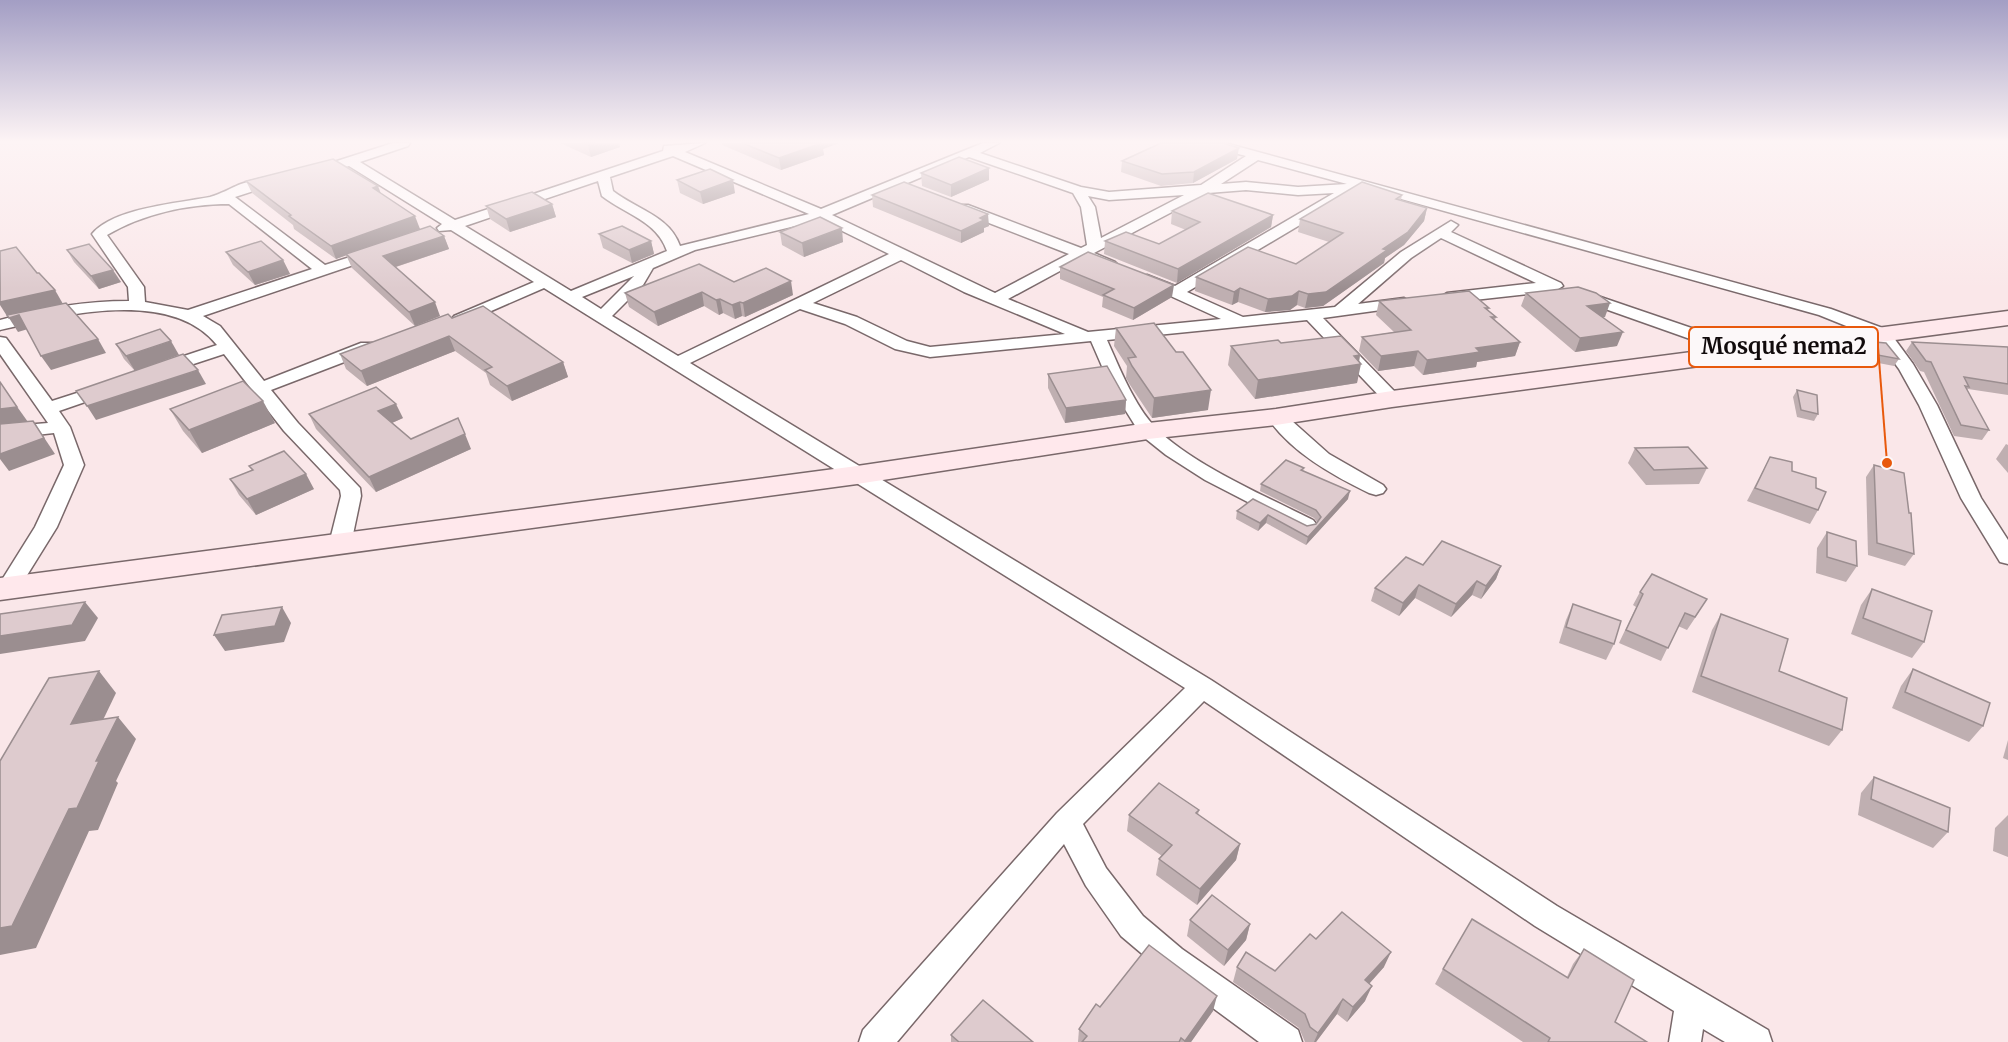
<svg xmlns="http://www.w3.org/2000/svg" width="2008" height="1042" font-family="Merriweather,serif">
<style>
.lines{fill:none;stroke-linecap:round;stroke-linejoin:round}
.street-casing{stroke:#79686a;stroke-width:3}
.secondary-casing{stroke:#79686a;stroke-width:3}
.street{fill:#fff;fill-rule:evenodd}
.secondary{fill:#ffe8ec;fill-rule:evenodd}
.wall{fill:#bfafb1}
.shaded-wall{fill:#9b8e90}
.building{fill:#decbce;stroke:#9b8e90;stroke-width:1.5}
.leader{fill:none;stroke:#e8590c;stroke-width:2}
.callout-dot{fill:#e8590c;stroke:#fcf8f9;stroke-width:2}
.callout{fill:#fcf8f9;stroke:#e8590c;stroke-width:2}
.callout-label{font-size:22px;text-anchor:middle;font-weight:bold;fill:#110b0c}
</style>
<rect width="100%" height="100%" fill="#fae7e9"/>
<g class="lines">
<defs>
<g id="street">
<path d="M393,143H410L408,146L360,162L455,220L663,151L664,146L705,143L685,152L821,209L983,143H999L980,153L1081,187L1109,192L1201,185L1246,156L1208,146L1206,143H1225L1831,309L1888,330L1913,364L1937,405L1981,498L2008,540V564L2000,562L1961,498L1919,405L1899,369L1876,338L1819,315L1358,187L1357,191L1187,292L1243,317L1335,307L1401,252L1451,221L1458,225L1451,232L1561,283L1563,286L1555,291L1447,303L1441,301L1439,298L1447,293L1536,283L1441,238L1411,258L1358,304L1404,298L1412,303L1410,306L1323,318L1398,395L1401,399L1398,403H1386L1307,320L1107,340C1119,367 1135,407 1156,428C1191,464 1267,497 1313,520L1317,525L1313,530L1306,532L1205,480L1166,455L1141,435L1111,387L1091,341L930,357L895,349L845,324L800,309L690,363L1211,680L1557,906L1768,1030L1772,1042H1725L1703,1029L1701,1042H1669L1674,1011L1535,926L1204,701L1083,824L1106,868L1143,916L1182,949L1298,1030L1302,1042H1259L1160,969L1121,936L1086,886L1064,844L897,1042H859L863,1030L1057,813L1185,688L544,288L466,322H454L452,319L454,316L534,282L451,230L439,231L437,228L442,224L349,166L342,168L336,164L337,161ZM673,156L809,214L680,246C670,216 636,209 613,191L610,177ZM969,157L1073,193L1081,207L1087,245L1081,248L968,205H958L956,208L958,211L1069,254L995,293L832,215ZM1258,160L1347,184L1298,187L1246,182L1221,184ZM598,181L602,196C625,214 657,221 667,251L571,291L465,226ZM1246,190L1298,195L1334,193L1175,286L1147,275L1139,280L1142,283L1221,319L1088,332L1008,299L1082,259L1105,268H1115L1118,265L1115,262L1094,253L1208,193ZM1184,195L1101,238L1095,207L1088,196L1109,200ZM820,220L889,254L678,356L612,316L643,285L653,268L695,250ZM901,260L964,292L1065,334L930,347L907,341L857,317L813,303ZM634,276L601,309L582,297Z"/>
<path d="M277,175L284,179L282,182L235,197L325,265L375,249L382,253L380,256L203,316L220,326L264,381L361,343H373L376,347L373,351L271,390L298,423L360,488L361,496L351,544L348,549L340,551L332,549L329,544L341,496L340,490L284,431L224,354L163,374L157,373L154,369L157,365L217,345C171,287 61,315 0,330V320C43,308 85,301 129,301L128,287L92,234C113,208 179,203 210,197C221,194 231,188 241,184C252,180 265,178 277,175ZM229,204L312,269L188,310L145,302L144,287L107,235C143,214 187,204 229,204Z"/>
<polygon points="1583,291 1753,349 1756,353 1753,357 1741,357 1577,299 1575,296 1577,293"/>
<polygon points="0,337 6,338 52,401 108,383 114,384 117,388 114,392 59,411 70,427 84,465 57,527 16,593 8,596 0,593 0,583 35,527 64,465 54,433 0,439 0,427 48,423 0,354"/>
<path d="M1276,411L1283,413L1329,454L1383,485L1386,489L1383,493L1376,495L1369,493C1332,475 1291,452 1267,417L1269,413Z"/>
</g>
<polygon id="secondary" points="2008,311 2008,325 1392,407 1276,425 1148,439 857,484 0,600 0,578 857,466 1148,423 1276,409 1392,391"/>
</defs>
<use href="#street" class="street-casing"/>
<use href="#secondary" class="secondary-casing"/>
<use href="#street" class="street"/>
<use href="#secondary" class="secondary"/>
</g>
<g class="wall">
<polygon points="560,143 619,143 620,147 591,157"/>
<polygon points="722,143 839,143 823,149 824,155 781,170 722,145"/>
<polygon points="1237,159 1193,183 1161,186 1121,172 1122,161"/>
<polygon points="989,168 989,180 951,197 922,186 921,173"/>
<polygon points="677,180 735,193 703,204 680,193"/>
<polygon points="246,181 381,194 420,229 386,241 444,236 449,249 396,267 440,316 415,326 352,268 346,255 336,259 294,229 293,225 252,193"/>
<polygon points="872,195 989,226 984,228 984,232 961,243 873,207"/>
<polygon points="1402,195 1401,200 1427,208 1424,221 1404,245 1385,258 1384,263 1323,306 1305,308 1297,305 1290,310 1265,312 1238,302 1232,305 1195,291 1196,277 1296,264 1329,242 1298,232 1300,219"/>
<polygon points="552,204 556,217 510,232 490,219 486,206"/>
<polygon points="1172,211 1273,215 1271,227 1177,283 1104,254 1105,241 1159,244 1186,230 1171,224"/>
<polygon points="780,232 843,242 804,257 782,245"/>
<polygon points="599,234 651,241 654,254 632,263 603,248"/>
<polygon points="67,250 121,282 99,289 74,262"/>
<polygon points="226,252 283,260 290,274 255,285 233,265"/>
<polygon points="1060,267 1172,297 1133,320 1102,307 1103,297 1060,279"/>
<polygon points="734,282 793,295 745,317 742,316 735,319 723,313 719,315 704,306 658,326 629,307 625,293"/>
<polygon points="1526,293 1605,317 1602,317 1617,346 1575,352 1521,306"/>
<polygon points="1379,301 1489,308 1488,310 1496,317 1495,320 1520,342 1515,356 1477,362 1476,367 1423,375 1414,366 1378,371 1359,351 1362,337 1394,332 1376,315"/>
<polygon points="452,318 563,362 568,377 512,401 490,385 486,373 455,351 367,386 346,369 340,354"/>
<polygon points="1116,328 1176,352 1208,410 1152,418 1130,385 1126,378 1127,366 1114,346"/>
<polygon points="160,329 135,371 124,359 116,344"/>
<polygon points="1874,342 1899,359 1894,366 1868,361 1869,349"/>
<polygon points="1912,342 2008,347 2008,395 1968,389 1967,390 1989,430 1982,440 1954,436 1924,372 1920,371 1906,351"/>
<polygon points="1281,343 1360,355 1357,383 1255,399 1228,365 1231,346"/>
<polygon points="1048,374 1126,400 1125,414 1065,423 1048,388"/>
<polygon points="1797,390 1818,414 1814,421 1797,417 1793,397"/>
<polygon points="170,409 275,423 202,453 183,431"/>
<polygon points="309,414 403,418 392,423 411,439 471,449 376,492 316,429"/>
<polygon points="2006,444 2008,445 2008,473 1996,459"/>
<polygon points="1635,448 1707,468 1699,484 1646,485 1628,463"/>
<polygon points="1770,457 1816,488 1818,510 1810,524 1747,501"/>
<polygon points="1874,465 1914,554 1905,566 1868,555 1866,477"/>
<polygon points="249,466 314,489 256,515 239,495 230,479 252,470"/>
<polygon points="1304,468 1303,471 1348,499 1306,545 1266,523 1258,531 1236,519 1237,511 1253,499 1307,526 1316,524 1317,522 1314,518 1260,491 1261,484"/>
<polygon points="1827,532 1857,566 1846,582 1816,573 1817,548"/>
<polygon points="1423,565 1501,566 1496,579 1481,599 1472,595 1451,617 1415,598 1399,616 1371,601 1375,588"/>
<polygon points="1872,589 1924,642 1912,658 1851,634 1861,605"/>
<polygon points="1640,592 1699,612 1687,630 1678,626 1661,661 1619,643 1636,607 1633,605"/>
<polygon points="1573,604 1614,644 1606,660 1559,643 1566,620"/>
<polygon points="1721,614 1779,671 1842,730 1829,746 1692,692 1712,630"/>
<polygon points="1913,669 1983,726 1969,742 1892,708 1901,686"/>
<polygon points="2008,740 2008,760 2003,758"/>
<polygon points="1874,777 1948,832 1933,848 1858,815 1861,793"/>
<polygon points="1199,810 1198,815 1240,844 1236,860 1197,905 1156,875 1159,859 1162,856 1127,831 1129,815"/>
<polygon points="2008,815 2008,857 1993,851 1995,828"/>
<polygon points="1190,920 1250,924 1246,940 1224,966 1187,936"/>
<polygon points="1316,939 1384,967 1369,984 1365,1001 1347,1022 1337,1014 1316,1042 1305,1042 1299,1028 1233,982 1237,967 1275,971"/>
<polygon points="1584,949 1615,1022 1647,1042 1523,1042 1435,984 1443,969 1567,977 1573,964"/>
<polygon points="1100,1007 1213,1011 1191,1042 1078,1042 1079,1029"/>
<polygon points="951,1035 1033,1042 951,1042"/>
</g>
<g class="shaded-wall">
<polygon points="596,143 619,143 620,147 591,157 588,145"/>
<polygon points="818,143 839,143 823,149 824,155 781,170 779,158"/>
<polygon points="1239,148 1237,159 1193,183 1194,172"/>
<polygon points="989,168 989,180 951,197 951,185"/>
<polygon points="733,180 735,193 703,204 700,192"/>
<polygon points="378,186 383,199 373,188"/>
<polygon points="552,204 556,217 510,232 506,219"/>
<polygon points="1427,208 1424,221 1404,245 1385,258 1384,263 1323,306 1305,308 1308,294 1383,249"/>
<polygon points="988,214 989,226 984,228 984,232 961,243 961,231 980,218"/>
<polygon points="1273,215 1271,227 1177,283 1178,269"/>
<polygon points="415,216 420,229 336,259 331,246"/>
<polygon points="842,228 843,242 804,257 802,243"/>
<polygon points="444,236 449,249 389,269 383,256"/>
<polygon points="651,241 654,254 632,263 629,250"/>
<polygon points="283,260 290,274 255,285 248,272"/>
<polygon points="113,270 121,282 99,289 91,276"/>
<polygon points="791,281 793,295 745,317 743,303"/>
<polygon points="1174,285 1172,297 1133,320 1134,308"/>
<polygon points="1240,288 1238,302 1232,305 1234,292"/>
<polygon points="55,290 63,304 7,316 0,305 0,302"/>
<polygon points="1299,291 1297,305 1290,310 1265,312 1268,299"/>
<polygon points="702,292 704,306 658,326 654,312"/>
<polygon points="720,299 723,313 719,315 716,300"/>
<polygon points="435,302 440,316 415,326 409,312"/>
<polygon points="740,302 742,316 735,319 732,305"/>
<polygon points="1610,303 1605,317 1582,320 1587,306"/>
<polygon points="19,315 28,329 18,332 9,318"/>
<polygon points="1623,332 1617,346 1575,352 1580,338"/>
<polygon points="449,336 455,351 367,386 361,371"/>
<polygon points="98,339 106,353 51,370 41,356"/>
<polygon points="171,341 179,355 135,371 126,356"/>
<polygon points="1520,342 1515,356 1477,362 1476,367 1423,375 1427,360 1476,348"/>
<polygon points="1418,351 1414,366 1378,371 1381,356"/>
<polygon points="1360,355 1358,365 1361,364 1357,383 1255,399 1258,380"/>
<polygon points="563,362 568,377 512,401 507,386"/>
<polygon points="198,370 206,384 96,420 87,406"/>
<polygon points="1211,390 1208,410 1152,418 1154,398"/>
<polygon points="8,394 28,422 0,425 0,409"/>
<polygon points="1126,400 1125,414 1065,423 1066,408"/>
<polygon points="263,401 275,423 202,453 189,430"/>
<polygon points="396,404 403,418 385,426 378,411"/>
<polygon points="33,421 55,454 9,471 0,459 0,454"/>
<polygon points="465,434 471,449 376,492 369,477"/>
<polygon points="306,474 314,489 256,515 247,499"/>
<polygon points="1350,491 1348,499 1306,545 1308,537"/>
<polygon points="1268,515 1266,523 1258,531 1260,523"/>
<polygon points="1501,566 1496,579 1481,599 1486,586"/>
<polygon points="1477,581 1472,595 1451,617 1456,604"/>
<polygon points="1419,585 1415,598 1399,616 1403,603"/>
<polygon points="85,602 98,618 85,641 0,654 0,636"/>
<polygon points="282,607 291,623 284,642 225,651 214,635"/>
<polygon points="99,671 116,693 90,747 71,724"/>
<polygon points="118,717 136,739 116,781 118,783 98,830 89,831 36,948 0,955 0,928 96,761"/>
<polygon points="1240,844 1236,860 1197,905 1200,889"/>
<polygon points="1250,924 1246,940 1224,966 1228,950"/>
<polygon points="1391,952 1384,967 1359,995 1365,980"/>
<polygon points="1372,986 1365,1001 1347,1022 1353,1007"/>
<polygon points="1217,996 1213,1011 1191,1042 1184,1042"/>
<polygon points="1343,999 1337,1014 1316,1042 1314,1042 1318,1033"/>
</g>
<g class="building">
<polygon points="583,143 596,143 588,145"/>
<polygon points="742,143 822,143 779,158"/>
<polygon points="1161,143 1223,143 1239,148 1194,172 1162,174 1122,161"/>
<polygon points="959,157 989,168 951,185 921,173"/>
<polygon points="333,159 378,186 373,188 415,216 331,246 289,216 291,215 246,181"/>
<polygon points="710,169 733,180 700,192 677,180"/>
<polygon points="904,182 988,214 980,218 984,220 961,231 872,195"/>
<polygon points="1362,182 1402,195 1396,199 1427,208 1408,232 1383,249 1387,250 1326,292 1308,294 1299,291 1292,296 1268,299 1240,288 1234,292 1196,277 1248,247 1296,264 1343,233 1300,219"/>
<polygon points="532,192 552,204 506,219 486,206"/>
<polygon points="1208,193 1273,215 1178,269 1105,241 1126,232 1159,244 1200,222 1172,211"/>
<polygon points="820,217 842,228 802,243 780,232"/>
<polygon points="430,226 444,236 383,256 435,302 409,312 346,254"/>
<polygon points="622,226 651,241 629,250 599,234"/>
<polygon points="261,241 283,260 248,272 226,252"/>
<polygon points="89,244 113,270 91,276 67,250"/>
<polygon points="16,247 37,273 39,273 55,290 0,302 0,251"/>
<polygon points="1088,252 1174,285 1134,308 1103,295 1114,289 1060,267"/>
<polygon points="699,264 734,282 766,268 791,281 743,303 740,302 732,305 720,299 716,300 702,292 654,312 625,293"/>
<polygon points="1578,287 1596,293 1610,303 1587,306 1623,332 1580,338 1526,293"/>
<polygon points="1469,291 1489,308 1485,308 1496,317 1491,317 1520,342 1476,348 1480,352 1427,360 1418,351 1381,356 1362,337 1411,330 1379,301"/>
<polygon points="66,303 98,339 41,356 19,315 9,318 7,315"/>
<polygon points="483,306 563,362 507,386 485,370 492,367 449,336 361,371 340,354 448,314 452,318"/>
<polygon points="1154,323 1176,352 1183,352 1211,390 1154,398 1132,366 1128,358 1136,357 1116,328"/>
<polygon points="160,329 171,341 126,356 116,344"/>
<polygon points="1341,336 1360,355 1354,356 1361,364 1258,380 1231,346 1278,340 1281,343"/>
<polygon points="1874,342 1886,343 1899,359 1872,354"/>
<polygon points="1912,342 2008,347 2008,384 1964,377 1969,387 1965,386 1989,430 1961,425 1931,362 1926,361"/>
<polygon points="183,354 198,370 87,406 76,391"/>
<polygon points="1107,366 1126,400 1066,408 1048,374"/>
<polygon points="243,381 263,401 189,430 170,409"/>
<polygon points="0,382 17,407 0,409"/>
<polygon points="376,387 396,404 378,411 411,439 458,418 465,434 369,477 309,414"/>
<polygon points="1797,390 1817,395 1818,414 1801,410"/>
<polygon points="33,421 44,438 0,454 0,424"/>
<polygon points="1688,447 1707,468 1654,470 1635,448"/>
<polygon points="284,451 306,474 247,499 230,479 253,470 249,466"/>
<polygon points="1770,457 1792,462 1792,471 1816,478 1816,488 1826,492 1818,510 1755,488"/>
<polygon points="1286,460 1304,468 1301,470 1350,491 1308,537 1268,515 1260,523 1237,511 1253,499 1307,526 1316,524 1321,517 1316,510 1261,484"/>
<polygon points="1874,465 1904,473 1909,513 1911,513 1914,554 1877,543"/>
<polygon points="1827,532 1856,541 1857,566 1827,557"/>
<polygon points="1442,541 1501,566 1486,586 1477,581 1456,604 1419,585 1403,603 1375,588 1406,557 1423,565"/>
<polygon points="1652,574 1707,599 1695,617 1685,613 1668,648 1626,630 1643,594 1640,592"/>
<polygon points="1872,589 1932,611 1924,642 1863,618"/>
<polygon points="85,602 72,625 0,636 0,614"/>
<polygon points="1573,604 1621,621 1614,644 1566,627"/>
<polygon points="282,607 275,626 214,635 222,615"/>
<polygon points="1721,614 1788,639 1779,671 1847,698 1842,730 1701,676"/>
<polygon points="1913,669 1990,703 1983,726 1905,692"/>
<polygon points="99,671 71,724 118,717 96,761 99,761 77,808 69,809 12,926 0,928 0,761 49,678"/>
<polygon points="1874,777 1950,808 1948,832 1871,799"/>
<polygon points="1159,783 1199,810 1196,813 1240,844 1200,889 1159,859 1172,845 1129,815"/>
<polygon points="1212,895 1250,924 1228,950 1190,920"/>
<polygon points="1342,912 1391,952 1365,980 1372,986 1353,1007 1343,999 1318,1033 1310,1027 1305,1014 1237,967 1246,952 1275,971 1310,934 1316,939"/>
<polygon points="1472,919 1568,978 1584,949 1634,980 1615,1022 1647,1042 1548,1042 1550,1038 1443,969"/>
<polygon points="1149,945 1217,996 1185,1041 1181,1038 1179,1042 1082,1042 1087,1036 1079,1029 1096,1004 1100,1007"/>
<polygon points="983,1000 1033,1042 959,1042 951,1035"/>
</g>
<linearGradient id="sky" x2="0" y2="1"><stop stop-color="#a39ec4"/><stop offset="0.49" stop-color="#fdf4f5"/><stop offset="1" stop-color="#fdf4f5" stop-opacity="0"/></linearGradient>
<rect width="2008" height="289" fill="url(#sky)"/>
<path class="leader" d="M1887 463L1878 347"/>
<circle class="callout-dot" cx="1887" cy="463" r="6"/>
<rect class="callout" x="1689" y="327" width="189" height="40" rx="6"/>
<g class="callout-label">
<text x="1784" y="354">Mosqué nema2</text>
</g>
</svg>
